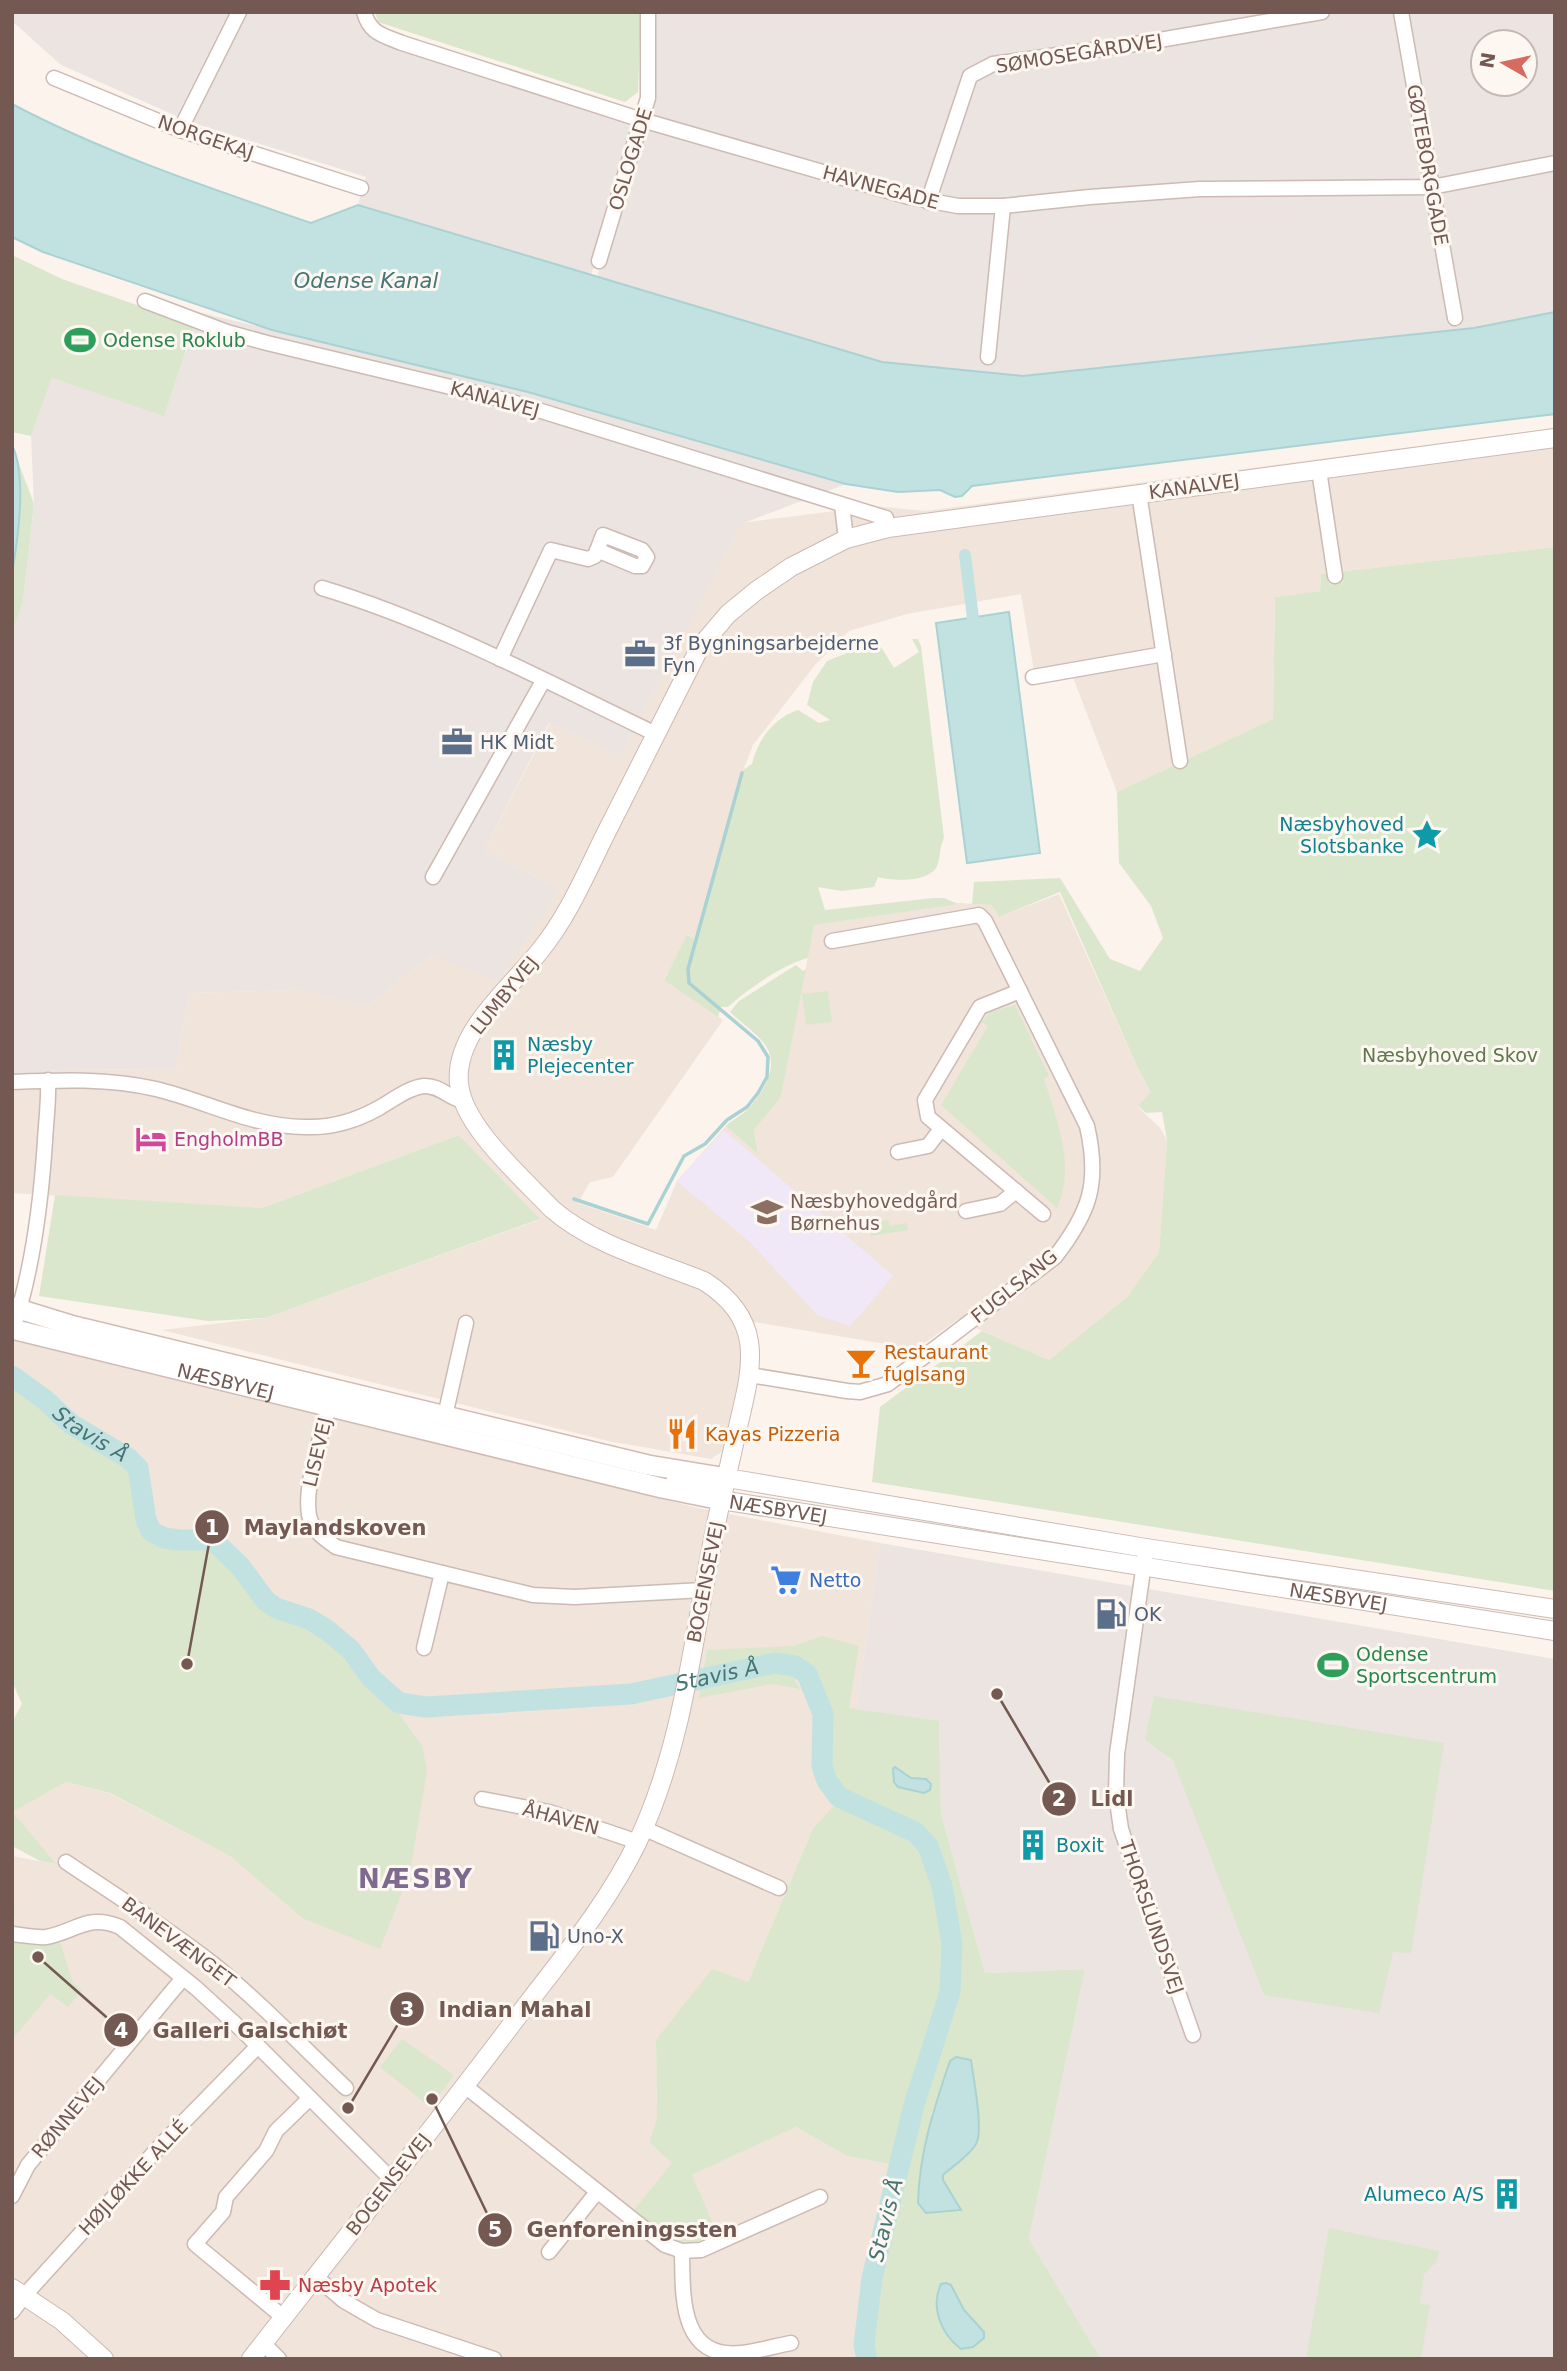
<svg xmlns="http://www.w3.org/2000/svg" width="1567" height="2371" font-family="'DejaVu Sans',sans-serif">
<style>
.residential{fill:#f1e4db}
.industrial{fill:#ebe4e1;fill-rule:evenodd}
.education{fill:#f0e8f7}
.green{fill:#dbe7cc;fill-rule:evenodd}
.water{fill:#c2e2e2;stroke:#aad2d3;stroke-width:2}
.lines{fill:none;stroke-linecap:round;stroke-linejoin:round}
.stream{stroke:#aad2d3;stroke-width:3.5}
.canal{stroke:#c2e2e2;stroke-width:12}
.river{stroke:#c2e2e2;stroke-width:21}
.minor-casing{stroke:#ccbab3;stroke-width:17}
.tertiary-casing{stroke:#ccbab3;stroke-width:20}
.secondary-casing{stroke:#d0bcb3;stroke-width:22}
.minor{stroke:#fff;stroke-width:14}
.tertiary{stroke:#fff;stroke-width:18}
.secondary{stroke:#fff;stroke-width:19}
.labels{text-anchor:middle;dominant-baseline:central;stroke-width:6;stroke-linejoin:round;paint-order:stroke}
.street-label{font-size:19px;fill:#735951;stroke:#fdf7f2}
.leisure-label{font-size:19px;fill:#27864d;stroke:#fdf7f2;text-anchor:start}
.service-label{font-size:19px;fill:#4e5e75;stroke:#fdf7f2;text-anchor:start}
.culture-label{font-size:19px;fill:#0d838f;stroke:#fdf7f2;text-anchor:end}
.park-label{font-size:19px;fill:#5e784b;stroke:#fdf7f2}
.hotel-label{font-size:19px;fill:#b23c85;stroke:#fdf7f2;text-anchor:start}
.education-label{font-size:19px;fill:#785e54;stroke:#fdf7f2;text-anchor:start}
.food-label{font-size:19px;fill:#c56008;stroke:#fdf7f2;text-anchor:start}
.shop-label{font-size:19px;fill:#366cbe;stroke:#fdf7f2;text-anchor:start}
.health-label{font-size:19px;fill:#be3a42;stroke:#fdf7f2;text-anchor:start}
.water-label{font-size:21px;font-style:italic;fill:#467576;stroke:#fdf7f2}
.district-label{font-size:26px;font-weight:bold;letter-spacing:2px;fill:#7d6a8e;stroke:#fdf7f2}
.leader{fill:none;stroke:#735951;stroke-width:2.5}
.callout-dot{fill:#735951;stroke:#fdf7f2;stroke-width:2.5}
.mark-label{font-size:21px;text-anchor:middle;font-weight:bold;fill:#fff}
.callout-label{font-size:21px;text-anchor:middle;font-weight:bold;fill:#735951;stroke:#fdf7f2;stroke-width:6;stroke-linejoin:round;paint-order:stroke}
</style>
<rect width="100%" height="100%" fill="#fbf3ec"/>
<g class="residential">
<polygon points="1555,428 1555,547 1321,574 1320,591 1275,597 1273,719 1117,792 1069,667 1034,671 1021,594 907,614 849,631 815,665 753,745 742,773 696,940 688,935 664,979 723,1020 613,1177 590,1182 578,1203 656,1230 677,1181 726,1126 758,1153 754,1130 781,1097 814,925 960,903 991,905 999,917 1059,894 1135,1062 1152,1092 1138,1107 1160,1128 1167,1140 1159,1252 1128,1296 1049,1360 957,1320 916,1349 755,1322 723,1451 711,1459 608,1441 162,1330 265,1318 539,1220 459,1135 262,1208 12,1193 12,1082 55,1070 176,1069 189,993 300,990 367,1007 432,955 560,890 485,849 550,723 621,757 741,523 874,506 925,511"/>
<polygon points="12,1340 151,1370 698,1508 880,1543 856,1709 838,1801 813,1828 748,1982 656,2040 657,2118 649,2142 692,2175 796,2127 847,2156 889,2164 863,2272 856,2345 857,2359 12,2359 12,1856 55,1864 13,1812 66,1782 109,1793 230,1856 302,1918 422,1745 400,1715 399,1703 371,1678 351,1650 327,1630 309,1619 276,1608 266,1601 240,1566 222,1548 209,1540 179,1540 164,1538 151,1531 146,1520 138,1468 128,1458 71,1424 44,1399 12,1376"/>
</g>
<g class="industrial">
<polygon points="12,12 359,12 370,35 638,123 591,275 358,205 366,177 190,122 61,65 12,21"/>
<path d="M653,12H1555V312L1474,328L1023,376L882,363L597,277L651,107ZM1483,42H1525V84H1483Z"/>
<polygon points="198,312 528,392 846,484 741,524 621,757 549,723 485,849 560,890 498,981 432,955 367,1007 299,990 189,993 176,1069 55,1070 12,1082 12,633 23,602 34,504 31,436 52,378 164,415"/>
<polygon points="880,1543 1555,1659 1555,2359 1101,2359 1029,2239 1085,1969 985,1973 941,1814 939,1722 856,1709"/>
</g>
<polygon class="education" points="724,1130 893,1276 850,1326 817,1315 751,1243 677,1181"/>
<g class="green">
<polygon points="375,12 641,12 638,92 625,102 378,22"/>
<polygon points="12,255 62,279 194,325 164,416 52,378 31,436 12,432"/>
<polygon points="12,445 34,504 23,602 12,633"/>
<polygon points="1555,547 1555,1591 872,1482 880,1407 982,1331 1049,1360 1128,1296 1159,1252 1167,1140 1162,1112 1146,1113 1138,1106 1151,1092 1135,1062 1060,892 999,917 991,905 972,904 974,882 1060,878 1110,959 1140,971 1163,938 1151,906 1119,863 1117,792 1273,719 1275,597 1320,591 1321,574"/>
<path d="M912,639H918L921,646L944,838C939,848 941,857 937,866C930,883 891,881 878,877L874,887L842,891L818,887L825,910L933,898H944L958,904L814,925L808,958C783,964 747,990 728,1007H721L718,1017L664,980L687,935L696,940L743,770L752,764C758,739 774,718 798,710L819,723L830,720L807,705L813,682L827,661L847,653L881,647L894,668L919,652Z"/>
<path d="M796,965L803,971L806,969L781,1097L754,1130L758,1154L726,1126C733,1119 741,1116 747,1110C762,1094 780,1068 766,1046C757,1033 741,1023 730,1012L739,1001Z"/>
<polygon points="828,991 832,1022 806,1025 802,994"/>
<path d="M1015,1005L1049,1076L1044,1079C1057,1120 1076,1166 1057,1208L941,1105L988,1026L981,1022L991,1012Z"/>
<polygon points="459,1135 540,1219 265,1318 208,1321 39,1296 55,1195 262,1208"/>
<polygon points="888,1220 890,1226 907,1223 908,1230 871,1236 869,1223"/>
<polygon points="12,1376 44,1399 71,1424 128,1458 138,1468 146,1520 151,1531 164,1538 179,1540 210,1540 216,1543 240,1566 266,1601 276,1608 309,1619 327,1630 351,1650 371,1678 399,1703 400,1715 422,1745 427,1771 410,1872 380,1949 302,1918 230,1856 110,1793 66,1782 13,1812 56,1864 40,1861 12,1846 12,1722 22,1704 12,1681"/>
<path d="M822,1636L859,1646L849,1708L939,1721L941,1814L985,1973L1085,1969L1029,2239L1101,2359H872L873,2331L883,2265L913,2135L925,2090L957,2005L959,1974L949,1889L936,1840L924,1827C902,1818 842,1799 831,1778C822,1762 832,1741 832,1725C833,1705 820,1670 800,1660C795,1658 790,1658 785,1657L703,1674L707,1650L793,1646ZM971,2060L973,2082L943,2175V2180L961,2210L926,2213L918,2188L932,2112L950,2061Z"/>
<path d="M770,1669C787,1670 793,1674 800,1689L772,1684L699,1698L701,1686Z"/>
<polygon points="1154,1696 1444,1743 1411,1953 1393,1952 1379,2013 1264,1995 1173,1760 1145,1740"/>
<path d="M838,1801L877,1823L909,1836L919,1845L931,1875L940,1917L945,1962L941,1998L889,2164L847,2156L796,2127L692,2175L718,2235C675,2252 666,2235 634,2210L672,2163L649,2142L657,2118L656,2040L712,1969L748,1982L813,1828Z"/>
<polygon points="12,1905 15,1912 13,1925 44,1930 55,1926 73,1983 82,1990 68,2007 50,1994 12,2040"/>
<polygon points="402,2039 454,2075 430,2107 380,2067"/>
<polygon points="1329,2228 1439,2251 1437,2261 1424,2274 1420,2304 1430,2305 1421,2359 1306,2359"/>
</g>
<g class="water">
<path d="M12,104C107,154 210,188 311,223L358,205L882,362L1023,376L1474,328L1555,312V414L972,486L962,496L955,497L940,490L898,492L846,484L528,392L272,330L43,252L12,237Z"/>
<path d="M12,445C27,476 18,539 12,573Z"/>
<polygon points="1009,612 1040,853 967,863 936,623"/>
<polygon points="895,1767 911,1778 926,1779 931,1784 930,1790 924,1793 898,1787 894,1782 893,1769"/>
<path d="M956,2057L971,2060C973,2077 984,2130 976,2144C969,2156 953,2166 943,2175V2180L961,2210L926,2213L918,2203C919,2154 934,2107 950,2061Z"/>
<path d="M946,2283L951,2285L964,2310L984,2332V2338L973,2347L961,2349C941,2334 930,2307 941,2284Z"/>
</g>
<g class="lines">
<polyline class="stream" points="574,1199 648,1224 684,1156 705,1144 727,1120 747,1107 758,1093 767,1077 768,1057 758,1041 689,983 688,969 742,773"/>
<polyline class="canal" points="965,555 973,618"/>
<path class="river" id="s1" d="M12,1376L44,1399L71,1424L128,1458L138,1468L146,1520L151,1531L164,1538L179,1540H210L216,1543L240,1566L266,1601L276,1608L309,1619L327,1630L351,1650L371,1678L399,1703L426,1707L631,1694L775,1663L795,1666L807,1674L823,1714L822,1766L827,1781L839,1797L915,1832L928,1846L942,1886L952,1944L950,1992L914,2105L872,2278L864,2345L867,2359"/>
<defs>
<g id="minor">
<path d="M364,12C370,34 383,35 402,43L642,120L909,197L958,206H1003L1090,197L1200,189L1432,187L1555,163"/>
<polyline points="1401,12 1455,318"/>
<polyline points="54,78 180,130 361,188"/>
<polyline points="180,130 239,12"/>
<polyline points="928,202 970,76 993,64 1142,43 1322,12"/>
<polyline points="599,261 648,98 648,12"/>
<polyline points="145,301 227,332 267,343 509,401 886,518 888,528"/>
<polyline points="988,357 1003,206"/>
<polyline points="1319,470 1335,576"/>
<polyline points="1139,493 1180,761"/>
<polyline points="842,505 846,539"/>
<path d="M322,588C438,623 547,682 656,734"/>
<polyline points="500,659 551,550 588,559 595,556 603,535 642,550 647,557 642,566 635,566 597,550"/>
<polyline points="1033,677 1164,654"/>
<polyline points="433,877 543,681"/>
<polyline points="1020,991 980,1007 925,1100 928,1117 1043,1214"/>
<path d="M12,1082C60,1080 109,1078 156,1089C206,1101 252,1127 305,1127C329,1128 355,1121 377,1109C392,1101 407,1088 424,1086C439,1085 449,1098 463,1101"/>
<polyline points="898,1152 928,1146 941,1129"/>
<polyline points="966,1211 1000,1204 1016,1191"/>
<path d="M13,1329C33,1269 41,1203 45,1141C46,1121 49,1100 48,1080"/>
<path d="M750,1375L847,1391L860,1392L888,1384L1055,1257C1090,1212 1100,1183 1087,1126L985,921L979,915L832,941"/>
<path d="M329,1405C322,1434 299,1499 312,1524C317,1534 328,1541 336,1547L533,1595L575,1597L703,1590"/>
<polyline points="445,1416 466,1323"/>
<polyline points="1145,1556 1117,1754 1116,1794 1121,1829 1193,2035"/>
<polyline points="424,1648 442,1573"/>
<polyline points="482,1799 549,1812 638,1842"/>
<polyline points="643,1828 779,1888"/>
<path d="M66,1862C115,1895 166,1927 212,1963C259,2001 302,2046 346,2088"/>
<path d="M12,1934C23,1935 36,1938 46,1937C75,1932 88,1913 120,1927L196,1988L243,2031L391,2179"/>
<polyline points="465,2086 665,2245 682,2251 701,2250 820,2197"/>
<polyline points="12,2196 28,2165 183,1978"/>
<path d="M682,2251C683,2293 678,2360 742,2353C758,2351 775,2346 791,2343"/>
<polyline points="549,2252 597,2192"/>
<polyline points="315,2276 344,2301 377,2320 494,2359"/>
<polyline points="12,2312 24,2296 162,2144 258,2046"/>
<polyline points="283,2317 195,2244 223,2212 226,2197 266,2151 276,2131 310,2098"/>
<polyline points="263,2343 279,2359"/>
</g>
<g id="tertiary">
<polyline points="727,1478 1146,1548 1555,1609"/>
<polyline points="675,1482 716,1488 727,1478"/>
<path id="s2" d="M721,1500L1555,1631"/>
<polyline points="12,2288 62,2321 104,2359"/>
<path d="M251,2359C339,2246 429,2134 515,2020C558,1963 607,1906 638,1841C689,1733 695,1611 722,1497C728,1471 734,1444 740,1418C754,1360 762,1318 704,1281C654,1261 593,1245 552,1209C523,1178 462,1126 459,1083C454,1033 510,988 539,952C567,918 585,876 604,837C636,774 668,710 700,647L728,614L756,591L791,567L846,539L888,528L1555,438"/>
</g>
<g id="secondary">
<polyline points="12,1307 74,1326 648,1465 727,1478"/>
<path id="s3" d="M12,1329L662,1488L721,1500"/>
</g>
</defs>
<use href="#minor" class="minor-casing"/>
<use href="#tertiary" class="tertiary-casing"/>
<use href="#secondary" class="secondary-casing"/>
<use href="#minor" class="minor"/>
<use href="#tertiary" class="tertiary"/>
<use href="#secondary" class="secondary"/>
</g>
<defs>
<symbol id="stadium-bare" viewBox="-9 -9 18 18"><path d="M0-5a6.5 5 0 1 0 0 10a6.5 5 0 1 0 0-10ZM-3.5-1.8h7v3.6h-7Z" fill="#2e9e5b" stroke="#fdf7f2" stroke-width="2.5" paint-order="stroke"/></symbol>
<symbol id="office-bare" viewBox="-9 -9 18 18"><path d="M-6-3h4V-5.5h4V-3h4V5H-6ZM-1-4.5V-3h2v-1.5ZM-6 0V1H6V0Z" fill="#5c6f8a" stroke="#fdf7f2" stroke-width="2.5" paint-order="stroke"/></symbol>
<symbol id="sight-bare" viewBox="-9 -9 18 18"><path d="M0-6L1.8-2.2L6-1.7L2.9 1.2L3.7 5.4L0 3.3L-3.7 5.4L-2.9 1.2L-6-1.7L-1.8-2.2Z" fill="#0f9aa8" stroke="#fdf7f2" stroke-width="2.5" paint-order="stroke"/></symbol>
<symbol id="building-bare" viewBox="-9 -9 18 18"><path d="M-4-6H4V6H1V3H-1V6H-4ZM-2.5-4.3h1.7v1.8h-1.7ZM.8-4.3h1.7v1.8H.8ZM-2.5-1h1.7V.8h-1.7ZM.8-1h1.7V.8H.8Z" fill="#0f9aa8" stroke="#fdf7f2" stroke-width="2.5" paint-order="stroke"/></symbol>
<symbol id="hotel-bare" viewBox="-9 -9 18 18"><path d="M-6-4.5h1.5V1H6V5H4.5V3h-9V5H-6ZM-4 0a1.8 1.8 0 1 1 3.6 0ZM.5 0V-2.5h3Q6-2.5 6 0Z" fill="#d1479c" stroke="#fdf7f2" stroke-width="2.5" paint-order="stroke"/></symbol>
<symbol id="school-bare" viewBox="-9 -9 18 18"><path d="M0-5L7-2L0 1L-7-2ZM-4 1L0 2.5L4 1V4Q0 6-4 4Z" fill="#8d6e63" stroke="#fdf7f2" stroke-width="2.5" paint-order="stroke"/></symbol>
<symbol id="bar-bare" viewBox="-9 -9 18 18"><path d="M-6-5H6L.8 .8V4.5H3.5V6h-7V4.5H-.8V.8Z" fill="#e8710a" stroke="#fdf7f2" stroke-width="2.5" paint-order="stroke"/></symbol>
<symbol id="restaurant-bare" viewBox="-9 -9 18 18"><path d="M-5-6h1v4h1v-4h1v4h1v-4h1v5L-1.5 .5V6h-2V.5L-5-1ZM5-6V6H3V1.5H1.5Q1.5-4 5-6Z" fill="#e8710a" stroke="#fdf7f2" stroke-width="2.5" paint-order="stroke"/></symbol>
<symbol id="supermarket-bare" viewBox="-9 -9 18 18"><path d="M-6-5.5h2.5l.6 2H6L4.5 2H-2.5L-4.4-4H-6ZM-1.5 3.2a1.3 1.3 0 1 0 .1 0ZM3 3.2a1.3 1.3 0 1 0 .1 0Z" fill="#3f7fe0" stroke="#fdf7f2" stroke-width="2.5" paint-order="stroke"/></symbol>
<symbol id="fuel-bare" viewBox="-9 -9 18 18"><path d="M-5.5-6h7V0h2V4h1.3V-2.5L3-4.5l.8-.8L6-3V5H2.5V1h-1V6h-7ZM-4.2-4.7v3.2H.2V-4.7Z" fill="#5c6f8a" stroke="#fdf7f2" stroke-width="2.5" paint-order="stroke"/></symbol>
<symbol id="pharmacy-bare" viewBox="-9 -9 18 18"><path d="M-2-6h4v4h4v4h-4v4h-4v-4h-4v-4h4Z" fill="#e0444e" stroke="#fdf7f2" stroke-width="2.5" paint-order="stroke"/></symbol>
</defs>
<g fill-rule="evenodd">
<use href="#stadium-bare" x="58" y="318" width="44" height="44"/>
<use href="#office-bare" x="618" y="632" width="44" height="44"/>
<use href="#office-bare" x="435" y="720" width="44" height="44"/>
<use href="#sight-bare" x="1405" y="813" width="44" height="44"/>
<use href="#building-bare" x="482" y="1033" width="44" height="44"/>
<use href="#hotel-bare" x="129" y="1117" width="44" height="44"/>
<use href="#school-bare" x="745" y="1190" width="44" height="44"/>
<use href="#bar-bare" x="839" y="1341" width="44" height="44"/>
<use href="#restaurant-bare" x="660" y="1412" width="44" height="44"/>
<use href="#supermarket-bare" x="764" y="1558" width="44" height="44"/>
<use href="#fuel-bare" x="1089" y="1592" width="44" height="44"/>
<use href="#stadium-bare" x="1311" y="1643" width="44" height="44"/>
<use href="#building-bare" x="1011" y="1823" width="44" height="44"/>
<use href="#fuel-bare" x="522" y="1914" width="44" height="44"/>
<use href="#building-bare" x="1485" y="2172" width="44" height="44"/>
<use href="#pharmacy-bare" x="253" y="2263" width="44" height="44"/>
</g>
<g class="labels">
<g class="street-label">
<text transform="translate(1079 53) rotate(-9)">SØMOSEGÅRDVEJ</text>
<text transform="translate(206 137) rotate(19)">NORGEKAJ</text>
<text transform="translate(630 159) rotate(-73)">OSLOGADE</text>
<text transform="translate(1428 165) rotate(80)">GØTEBORGGADE</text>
<text transform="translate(881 187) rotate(15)">HAVNEGADE</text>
<text transform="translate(495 399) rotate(15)">KANALVEJ</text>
<text transform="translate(1194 486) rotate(-8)">KANALVEJ</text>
<text transform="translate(504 995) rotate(-51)">LUMBYVEJ</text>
<text transform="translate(1014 1286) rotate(-39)">FUGLSANG</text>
<text stroke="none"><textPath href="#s3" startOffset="220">NÆSBYVEJ</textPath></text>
<text transform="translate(317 1452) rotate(-77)">LISEVEJ</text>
<text stroke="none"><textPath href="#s2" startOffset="58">NÆSBYVEJ</textPath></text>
<text transform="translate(705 1582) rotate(-79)">BOGENSEVEJ</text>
<text stroke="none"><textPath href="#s2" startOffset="625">NÆSBYVEJ</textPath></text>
<text transform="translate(561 1818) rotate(15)">ÅHAVEN</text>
<text transform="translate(1152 1917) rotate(71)">THORSLUNDSVEJ</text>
<text transform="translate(179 1942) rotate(37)">BANEVÆNGET</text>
<text transform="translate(67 2117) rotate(-50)">RØNNEVEJ</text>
<text transform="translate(133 2177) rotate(-47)">HØJLØKKE ALLÉ</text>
<text transform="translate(388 2184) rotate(-52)">BOGENSEVEJ</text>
</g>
<g class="leisure-label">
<text x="103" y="340">Odense Roklub</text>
<text x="1356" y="1654">Odense<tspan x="1356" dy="22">Sportscentrum</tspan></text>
</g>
<g class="service-label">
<text x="663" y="643">3f Bygningsarbejderne<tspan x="663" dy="22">Fyn</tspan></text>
<text x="480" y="742">HK Midt</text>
<text x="1134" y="1614">OK</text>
<text x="567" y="1936">Uno-X</text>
</g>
<g class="culture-label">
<text x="1404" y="824">Næsbyhoved<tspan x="1404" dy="22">Slotsbanke</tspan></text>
<text x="527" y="1044" text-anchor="start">Næsby<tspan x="527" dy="22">Plejecenter</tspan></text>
<text x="1056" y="1845" text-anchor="start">Boxit</text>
<text x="1484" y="2194">Alumeco A/S</text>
</g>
<g class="park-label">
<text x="1450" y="1055">Næsbyhoved Skov</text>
</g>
<g class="hotel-label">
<text x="174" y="1139">EngholmBB</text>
</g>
<g class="education-label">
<text x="790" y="1201">Næsbyhovedgård<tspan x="790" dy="22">Børnehus</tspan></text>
</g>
<g class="food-label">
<text x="884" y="1352">Restaurant<tspan x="884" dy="22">fuglsang</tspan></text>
<text x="705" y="1434">Kayas Pizzeria</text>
</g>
<g class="shop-label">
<text x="809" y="1580">Netto</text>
</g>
<g class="health-label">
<text x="298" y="2285">Næsby Apotek</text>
</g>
<g class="water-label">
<text x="366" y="281">Odense Kanal</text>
<text stroke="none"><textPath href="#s1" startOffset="98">Stavis Å</textPath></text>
<text stroke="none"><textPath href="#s1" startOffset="858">Stavis Å</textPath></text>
<text transform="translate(886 2220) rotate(-76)">Stavis Å</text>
</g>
<g class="district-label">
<text x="416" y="1879">NÆSBY</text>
</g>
</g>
<path class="leader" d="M187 1664L212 1527M997 1694L1059 1799M348 2108L407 2009M38 1957L121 2030M432 2099L495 2230"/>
<g class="callout-dot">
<circle cx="187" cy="1664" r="7"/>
<circle cx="997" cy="1694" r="7"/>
<circle cx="348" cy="2108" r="7"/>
<circle cx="38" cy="1957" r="7"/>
<circle cx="432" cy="2099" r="7"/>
<circle cx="212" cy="1527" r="18"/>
<circle cx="1059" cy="1799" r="18"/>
<circle cx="407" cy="2009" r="18"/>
<circle cx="121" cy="2030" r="18"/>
<circle cx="495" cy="2230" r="18"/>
</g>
<g class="mark-label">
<text x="212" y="1535">1</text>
<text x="1059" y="1806">2</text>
<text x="407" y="2017">3</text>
<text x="121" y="2038">4</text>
<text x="495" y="2237">5</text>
</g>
<g class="callout-label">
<text x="335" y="1535">Maylandskoven</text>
<text x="1112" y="1806">Lidl</text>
<text x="515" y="2017">Indian Mahal</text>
<text x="250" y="2038">Galleri Galschiøt</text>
<text x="632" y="2237">Genforeningssten</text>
</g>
<rect width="1567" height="2371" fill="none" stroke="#735951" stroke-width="28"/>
<g transform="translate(1504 63) rotate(279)"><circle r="33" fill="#fdf7f2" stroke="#c6b8b2" stroke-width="2"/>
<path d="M0-5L12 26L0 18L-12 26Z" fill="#d56b61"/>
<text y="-10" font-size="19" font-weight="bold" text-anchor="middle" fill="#735951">N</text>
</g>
</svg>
